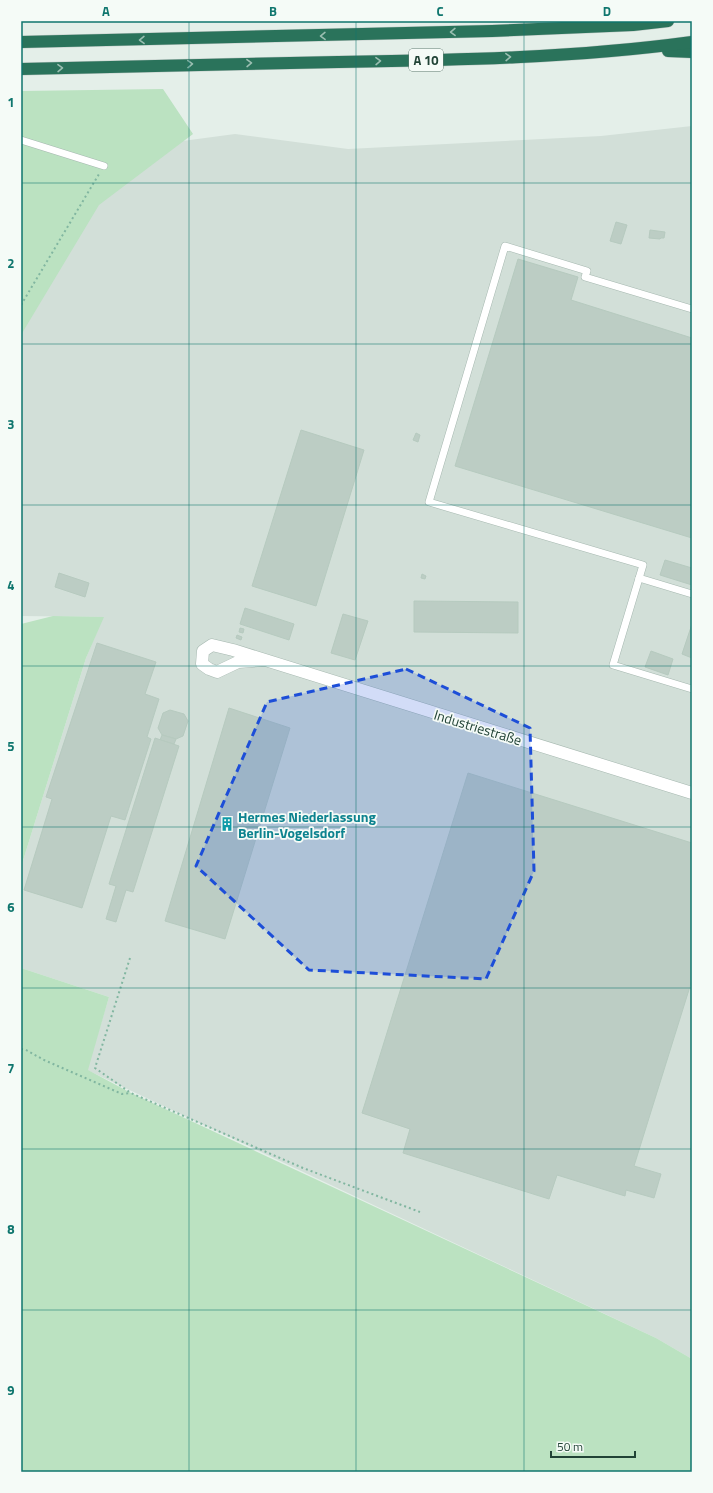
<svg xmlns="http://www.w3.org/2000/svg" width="713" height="1493" font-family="'Titillium Web',sans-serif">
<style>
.built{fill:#d2dfd8}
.green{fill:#bbe2c1}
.building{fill:#bccdc4;stroke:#b6cabf}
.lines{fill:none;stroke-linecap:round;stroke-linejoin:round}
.service-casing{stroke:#a6b8b0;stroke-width:8}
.minor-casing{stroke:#a6b8b0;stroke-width:13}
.motorway-casing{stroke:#c1cac7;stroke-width:13}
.path{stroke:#81b6a0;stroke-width:2;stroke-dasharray:2 3;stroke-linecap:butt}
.service{stroke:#fff;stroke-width:7}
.minor{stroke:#fff;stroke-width:12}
.motorway{stroke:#2a735b;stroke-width:12}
.oneway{stroke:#9abeb1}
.marked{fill:#1d4ed8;fill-opacity:0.2;stroke:#1d4ed8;stroke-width:3;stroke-dasharray:8 5;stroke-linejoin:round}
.grid{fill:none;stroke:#0f766e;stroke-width:1;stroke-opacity:0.55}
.labels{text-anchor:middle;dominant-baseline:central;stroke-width:3.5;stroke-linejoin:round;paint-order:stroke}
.shield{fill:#f5fbf7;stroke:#617a70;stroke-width:1}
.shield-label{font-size:13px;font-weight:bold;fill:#214336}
.street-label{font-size:14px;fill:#214336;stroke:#f5fbf7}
.culture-label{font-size:14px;font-weight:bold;fill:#0d838f;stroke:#f5fbf7;text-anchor:start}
.neatline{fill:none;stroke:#0f766e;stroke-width:1.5}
.grid-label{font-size:13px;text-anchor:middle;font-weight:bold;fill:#0f766e}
</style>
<rect width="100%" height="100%" fill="#e4efe9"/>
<polygon class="built" points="692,126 692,1359 656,1338 87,1070 109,997 21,968 21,867 86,658 103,617 21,616 21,327 83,213 160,144 235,134 348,149 601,136"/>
<g class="green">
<polygon points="163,89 193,134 99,205 21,335 21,91"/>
<polygon points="53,616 104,617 86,658 21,867 21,624"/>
<polygon points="21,968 109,997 88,1070 131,1093 656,1338 692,1359 692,1472 21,1472"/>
</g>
<g class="building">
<polygon points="616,222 627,225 621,244 610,241"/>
<polygon points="650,230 665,232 664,238 661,238 660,239 649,238"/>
<polygon points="518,259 578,277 571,300 692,338 692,538 455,466"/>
<polygon points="301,430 364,450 316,606 252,586"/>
<polygon points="416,433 420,435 418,442 413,440"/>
<polygon points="665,560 692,568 692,585 660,575"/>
<polygon points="59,573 89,583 85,597 55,587"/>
<polygon points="422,574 426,576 425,579 421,578"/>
<polygon points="414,601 518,602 518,633 414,632"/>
<polygon points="245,608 294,624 289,640 240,624"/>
<polygon points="343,614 368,621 355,660 331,653"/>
<polygon points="692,624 692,658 682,654"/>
<polygon points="240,628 244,629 243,633 239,632"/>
<polygon points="237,635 242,637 241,640 236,638"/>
<polygon points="97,643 156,662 145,694 159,699 147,737 151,739 125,820 111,816 82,908 24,890 52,799 46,797"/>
<polygon points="651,651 673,659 668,675 645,667"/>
<polygon points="229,708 290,728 225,939 165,921"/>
<polygon points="170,710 184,714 188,721 183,736 176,739 162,735 158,728 163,713"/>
<polygon points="162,735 176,739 174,744 160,740"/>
<polygon points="155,738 179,746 133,892 126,890 116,922 106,919 116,886 109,884"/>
<polygon points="468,773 692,843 692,980 634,1166 661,1174 654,1198 626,1190 625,1196 557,1175 549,1199 403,1153 410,1129 362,1113"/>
</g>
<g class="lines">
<defs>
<g id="service">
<polyline points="21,140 104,166"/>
<polyline points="692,309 585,277 587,271 505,246 429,502 643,565 613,665 692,689"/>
<polyline points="639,578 692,594"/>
</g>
<polyline id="minor" points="265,660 238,662 217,672 209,669 202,664 203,651 212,645 233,650 692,793"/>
<g id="motorway">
<polyline points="21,42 492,31 633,25 668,21"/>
<polyline points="668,51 692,52"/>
<path d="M21,69C127,66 233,64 338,62C456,60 575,58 692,42"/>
</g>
</defs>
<use href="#service" class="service-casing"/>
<use href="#minor" class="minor-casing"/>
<use href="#motorway" class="motorway-casing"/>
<g class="path">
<polyline points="21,305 99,174"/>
<polyline points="130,958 95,1068 131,1093 303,1168 420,1212"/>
<polyline points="21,1049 26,1050 44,1060 122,1094 131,1093"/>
</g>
<use href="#service" class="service"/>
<use href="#minor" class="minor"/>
<use href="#motorway" class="motorway"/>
</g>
<defs><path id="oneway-chevron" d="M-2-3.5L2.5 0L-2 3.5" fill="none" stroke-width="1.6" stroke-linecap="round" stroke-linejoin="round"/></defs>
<g class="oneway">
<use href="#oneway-chevron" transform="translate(453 32) rotate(179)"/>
<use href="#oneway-chevron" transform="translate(323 36) rotate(179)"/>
<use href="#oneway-chevron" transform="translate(142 40) rotate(179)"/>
<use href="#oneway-chevron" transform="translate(508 57) rotate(-2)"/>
<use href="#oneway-chevron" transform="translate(378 61) rotate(-1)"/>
<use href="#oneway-chevron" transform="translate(249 63) rotate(-1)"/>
<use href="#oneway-chevron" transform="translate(190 64) rotate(-1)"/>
<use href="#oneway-chevron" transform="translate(60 68) rotate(-1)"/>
</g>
<path class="marked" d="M406,669L530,728L534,871L486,979L309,970L196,866L267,702Z"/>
<path class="grid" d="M189,21V1472M356,21V1472M524,21V1472M21,183H692M21,344H692M21,505H692M21,666H692M21,827H692M21,988H692M21,1149H692M21,1310H692"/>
<defs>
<symbol id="building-bare" viewBox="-9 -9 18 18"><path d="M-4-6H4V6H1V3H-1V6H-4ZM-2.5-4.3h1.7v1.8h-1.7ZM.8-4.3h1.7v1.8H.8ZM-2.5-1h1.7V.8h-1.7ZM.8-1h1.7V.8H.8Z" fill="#0f9aa8" stroke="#f5fbf7" stroke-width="2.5" paint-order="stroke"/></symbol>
</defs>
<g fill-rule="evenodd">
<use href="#building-bare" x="217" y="814" width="20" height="20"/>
</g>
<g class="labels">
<rect class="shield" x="409" y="49" width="34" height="22" rx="3"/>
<g class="shield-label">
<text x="426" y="60">A 10</text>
</g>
<g class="street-label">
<text transform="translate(478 727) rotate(17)">Industriestraße</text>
</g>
<g class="culture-label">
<text x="238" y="816">Hermes Niederlassung<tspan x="238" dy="16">Berlin-Vogelsdorf</tspan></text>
</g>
</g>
<rect width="713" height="1493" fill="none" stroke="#f5fbf7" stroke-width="44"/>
<path d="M551 1451v6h84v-6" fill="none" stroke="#214336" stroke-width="2"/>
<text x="557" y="1451" font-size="12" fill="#214336" stroke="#f5fbf7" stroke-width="3" paint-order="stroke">50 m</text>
<rect x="22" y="22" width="669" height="1449" class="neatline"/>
<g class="grid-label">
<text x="106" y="16">A</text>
<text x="273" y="16">B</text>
<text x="440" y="16">C</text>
<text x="607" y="16">D</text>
<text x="11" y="107">1</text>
<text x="11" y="268">2</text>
<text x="11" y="429">3</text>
<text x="11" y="590">4</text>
<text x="11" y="751">5</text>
<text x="11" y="912">6</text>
<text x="11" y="1073">7</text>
<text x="11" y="1234">8</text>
<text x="11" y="1395">9</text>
</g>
</svg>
